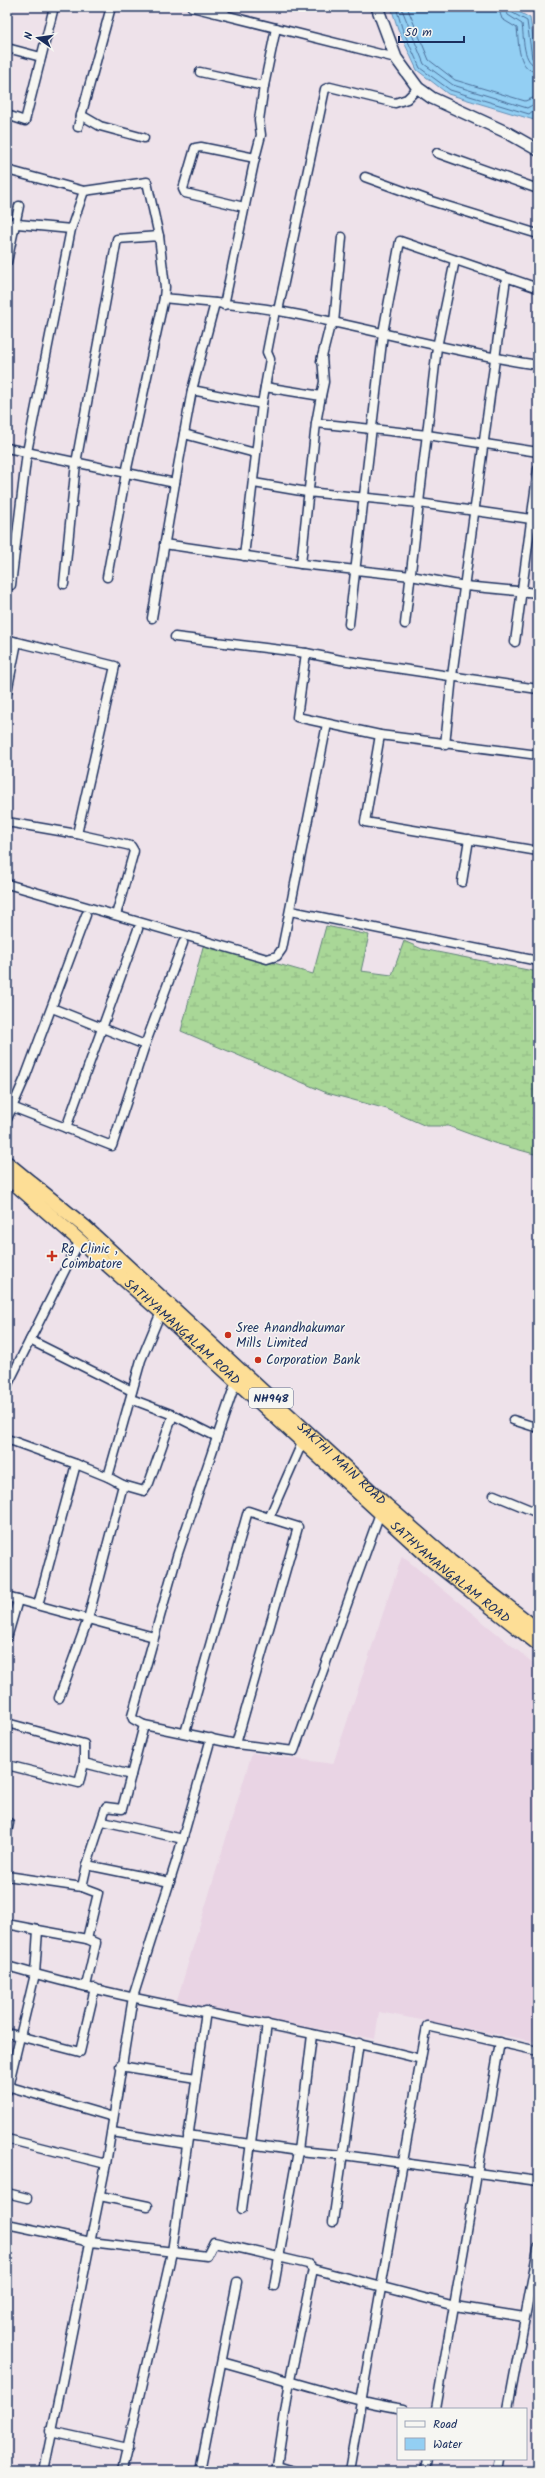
<svg xmlns="http://www.w3.org/2000/svg" width="545" height="2478" font-family="Kalam,sans-serif">
<style>
.built{fill:#e9d4e4}
.wetland{fill:url(#wetland-marsh);stroke:#62837a}
.water{fill:#93cff3;stroke:#638fb7}
.lines{fill:none;stroke-linecap:round;stroke-linejoin:round}
.shore{stroke:#4b6f9a;stroke-width:1}
.minor-casing{stroke:#1b2f5e;stroke-width:11}
.secondary-casing{stroke:#1b2f5e;stroke-width:14}
.trunk-casing{stroke:#1b2f5e;stroke-width:16}
.minor{stroke:#f6f6f2;stroke-width:8}
.secondary{stroke:#f6f6f2;stroke-width:11}
.trunk{stroke:#fdde96;stroke-width:13}
.poi-dot{fill:#c8321e;stroke:#f6f6f2;stroke-width:1.5}
.labels{text-anchor:middle;dominant-baseline:central;stroke-width:3;stroke-linejoin:round;paint-order:stroke}
.shield{fill:#f6f6f2;stroke:#5d6b8a;stroke-width:1}
.shield-label{font-size:12px;font-weight:bold;fill:#1b2f5e}
.poi-label{font-size:13px;fill:#1b2f5e;stroke:#f6f6f2;text-anchor:start}
.street-label{font-size:13px;fill:#1b2f5e;stroke:#f6f6f2}
</style>
<defs>
<pattern id="wetland-marsh" width="20" height="14" patternUnits="userSpaceOnUse"><rect width="20" height="14" fill="#a9d797"/><path d="M1 5h8M5 5V1M11 12h8M15 12V8" fill="none" stroke="#91b985"/></pattern>
</defs>
<rect width="100%" height="100%" fill="#eee2ea"/>
<filter id="ink" filterUnits="userSpaceOnUse"><feTurbulence type="fractalNoise" baseFrequency=".025" numOctaves="2"/><feDisplacementMap in="SourceGraphic" scale="8" xChannelSelector="R" yChannelSelector="G"/><feConvolveMatrix kernelMatrix="1 2 1 2 8 2 1 2 1" color-interpolation-filters="sRGB"/></filter>
<g filter="url(#ink)">
<polygon class="built" points="402,1556 538,1667 538,2042 379,2012 375,2039 176,2003 252,1753 333,1764"/>
<polygon class="wetland" points="326,926 369,935 361,971 392,975 404,941 422,949 538,972 538,1155 494,1143 448,1126 426,1126 387,1109 327,1093 181,1031 204,943 313,974"/>
<polygon class="water" points="391,7 510,7 530,18 537,63 534,120 448,94 417,70 398,29"/>
<g class="lines">
<g class="shore">
<polyline points="396,7 402,28 420,68 450,90 529,114 538,107"/>
<polyline points="401,7 424,64 453,85 527,108 538,102"/>
<polyline points="407,7 429,60 455,80 525,101 538,96"/>
<path d="M498,7L502,19L517,28C519,43 517,71 538,72"/>
<path d="M504,7L508,15L522,24C524,36 522,65 538,66"/>
<polyline points="509,7 511,12 527,21 532,58 538,61"/>
</g>
<defs>
<g id="minor">
<polyline points="192,7 396,58"/>
<polyline points="536,7 538,9"/>
<polyline points="224,15 225,7"/>
<polyline points="7,48 41,57"/>
<polyline points="200,72 264,86"/>
<polyline points="7,115 25,121 54,7"/>
<polyline points="81,115 100,126 144,138"/>
<polyline points="78,127 111,7"/>
<polyline points="437,153 538,189"/>
<polyline points="255,158 261,135 259,120 264,86 276,28"/>
<polyline points="7,170 84,191 71,229 27,452 11,585"/>
<polyline points="365,177 431,201 538,234"/>
<polyline points="84,191 147,182 159,236"/>
<polyline points="7,223 71,229"/>
<polyline points="7,262 19,206"/>
<polyline points="224,305 255,158 201,147 195,148 183,189 185,193 244,207"/>
<polyline points="278,311 325,89 330,87 395,103 407,99 418,88"/>
<polyline points="321,361 329,329 334,323 342,237"/>
<polyline points="265,387 270,359 267,352 275,311"/>
<polyline points="192,390 215,303"/>
<polyline points="321,396 324,382 322,357"/>
<polyline points="184,434 255,453"/>
<polyline points="7,448 175,483 192,390 262,404 265,387 321,396 316,423 427,435 538,452"/>
<polyline points="254,483 307,492 419,503 538,520"/>
<polyline points="164,544 301,564 411,576 465,586 538,593"/>
<polyline points="244,556 262,404"/>
<polyline points="301,564 316,423"/>
<polyline points="107,577 126,473 164,298"/>
<path d="M64,584L76,463L117,239L159,236L165,287L164,298C202,302 241,304 279,311C366,327 450,352 538,365"/>
<polyline points="152,618 175,483"/>
<polyline points="349,624 383,333 400,241 538,288"/>
<polyline points="405,624 437,347 455,260"/>
<polyline points="175,637 306,653"/>
<polyline points="7,639 17,642 7,692"/>
<polyline points="515,642 538,469"/>
<polyline points="538,689 341,660 306,653 297,717 380,735 538,755"/>
<polyline points="380,735 365,822 538,851"/>
<polyline points="445,745 452,676 506,278"/>
<polyline points="7,822 77,834 115,666 17,642"/>
<polyline points="77,834 131,846 134,851 116,915"/>
<polyline points="462,882 469,839"/>
<polyline points="7,884 267,959 277,956 282,949 327,724"/>
<polyline points="291,911 538,961"/>
<polyline points="52,1008 145,1045"/>
<polyline points="12,1107 112,1146 145,1045 183,943"/>
<polyline points="7,1119 25,1078 86,915"/>
<polyline points="66,1128 138,929"/>
<polyline points="30,1340 132,1391"/>
<polyline points="7,1386 80,1240"/>
<polyline points="131,1399 173,1415 217,1437"/>
<polyline points="513,1420 538,1428"/>
<polyline points="7,1439 76,1464 38,1605"/>
<polyline points="76,1464 108,1477"/>
<polyline points="123,1485 144,1491 149,1483 173,1415"/>
<polyline points="494,1495 538,1513"/>
<polyline points="7,1597 154,1637"/>
<polyline points="7,1638 18,1600"/>
<polyline points="59,1698 88,1619 123,1485 108,1477 141,1360 161,1312"/>
<polyline points="7,1723 84,1744 84,1763 131,1775 144,1725 236,1744 294,1751 380,1513"/>
<polyline points="144,1725 133,1719 132,1716 177,1556 236,1381"/>
<polyline points="185,1733 248,1511 269,1518"/>
<polyline points="236,1744 298,1527 269,1518 302,1443"/>
<polyline points="7,1765 79,1783 84,1763"/>
<polyline points="103,1821 183,1839"/>
<polyline points="7,1822 9,1823 7,1832"/>
<polyline points="87,1865 170,1882"/>
<polyline points="7,1876 82,1887"/>
<polyline points="7,1924 38,1930"/>
<path d="M7,1966C143,2006 284,2023 421,2059L427,2026L538,2051"/>
<polyline points="86,1986 96,1943 87,1939"/>
<polyline points="7,2033 80,2052 95,1988"/>
<polyline points="120,2066 196,2078"/>
<polyline points="7,2086 113,2117"/>
<polyline points="7,2091 35,1974 38,1930 87,1939 98,1893 82,1887 87,1865 106,1807 122,1809 131,1775"/>
<polyline points="112,2132 186,2144"/>
<polyline points="188,2135 298,2151 343,2155 538,2181"/>
<polyline points="7,2139 106,2164"/>
<polyline points="7,2193 27,2198"/>
<polyline points="100,2196 148,2206"/>
<polyline points="242,2209 267,2024"/>
<polyline points="333,2222 359,2043"/>
<polyline points="7,2224 91,2242 207,2256 214,2242 308,2264 313,2269"/>
<polyline points="274,2286 298,2151 312,2035"/>
<path d="M222,2362C282,2378 341,2399 403,2409"/>
<polyline points="436,2409 500,2042"/>
<polyline points="508,2409 538,2248"/>
<polyline points="50,2431 128,2448"/>
<polyline points="277,2466 290,2380 313,2269 455,2306 524,2317"/>
<polyline points="276,2470 277,2466 294,2471"/>
<polyline points="44,2471 106,2164 133,1997 176,1862 211,1738"/>
<polyline points="122,2471 172,2252 206,2011"/>
<polyline points="200,2471 237,2282"/>
<polyline points="349,2471 421,2059"/>
<polyline points="425,2471 427,2459"/>
<polyline points="497,2471 499,2459"/>
</g>
<polyline id="secondary" points="377,7 396,58 418,88 432,98 508,133 538,150"/>
<g id="trunk">
<path id="s1" d="M7,1163L85,1227L386,1505L450,1561L538,1630"/>
<path id="s2" d="M7,1177L161,1312L434,1562L538,1644"/>
</g>
</defs>
<use href="#minor" class="minor-casing"/>
<use href="#secondary" class="secondary-casing"/>
<use href="#trunk" class="trunk-casing"/>
<use href="#minor" class="minor"/>
<use href="#secondary" class="secondary"/>
<use href="#trunk" class="trunk"/>
</g>
</g>
<g class="poi-dot">
<path d="M50 1250h4v4h4v4h-4v4h-4v-4h-4v-4h4z"/>
<circle cx="228" cy="1335" r="4"/>
<circle cx="258" cy="1360" r="4"/>
</g>
<g class="labels">
<rect class="shield" x="249" y="1388" width="44" height="20" rx="3"/>
<g class="shield-label">
<text x="271" y="1398">NH948</text>
</g>
<g class="poi-label">
<text x="61" y="1249">Rg Clinic ,<tspan x="61" dy="15">Coimbatore</tspan></text>
<text x="236" y="1328">Sree Anandhakumar<tspan x="236" dy="15">Mills Limited</tspan></text>
<text x="266" y="1360">Corporation Bank</text>
</g>
<g class="street-label">
<text stroke="none"><textPath href="#s2" startOffset="234">SATHYAMANGALAM ROAD</textPath></text>
<text stroke="none"><textPath href="#s1" startOffset="450">SAKTHI MAIN ROAD</textPath></text>
<text stroke="none"><textPath href="#s2" startOffset="594">SATHYAMANGALAM ROAD</textPath></text>
</g>
</g>
<rect width="545" height="2478" fill="none" stroke="#f6f6f2" stroke-width="24"/>
<rect x="12" y="12" width="521" height="2454" fill="none" stroke="#1b2f5e" stroke-width="1.5" filter="url(#ink)"/>
<rect x="397" y="2408" width="130" height="52" fill="#f6f6f2" stroke="#9ea6b7"/>
<rect x="405" y="2421" width="20" height="6" fill="#f6f6f2" stroke="#9ea6b7"/>
<text x="433" y="2428" font-size="12" fill="#1b2f5e">Road</text>
<rect x="405" y="2438" width="20" height="12" fill="#93cff3" stroke="#9ea6b7"/>
<text x="433" y="2448" font-size="12" fill="#1b2f5e">Water</text>
<g transform="translate(38 38) rotate(283)" stroke="#f6f6f2" stroke-width="3" paint-order="stroke">
<path d="M0-3L7 15L0 10L-7 15Z" fill="#1b2f5e"/>
<text y="-6" font-size="11" font-weight="bold" text-anchor="middle" fill="#1b2f5e">N</text>
</g>
<path d="M399 36v6h65v-6" fill="none" stroke="#1b2f5e" stroke-width="2"/>
<text x="405" y="36" font-size="12" fill="#1b2f5e" stroke="#f6f6f2" stroke-width="3" paint-order="stroke">50 m</text>
</svg>
